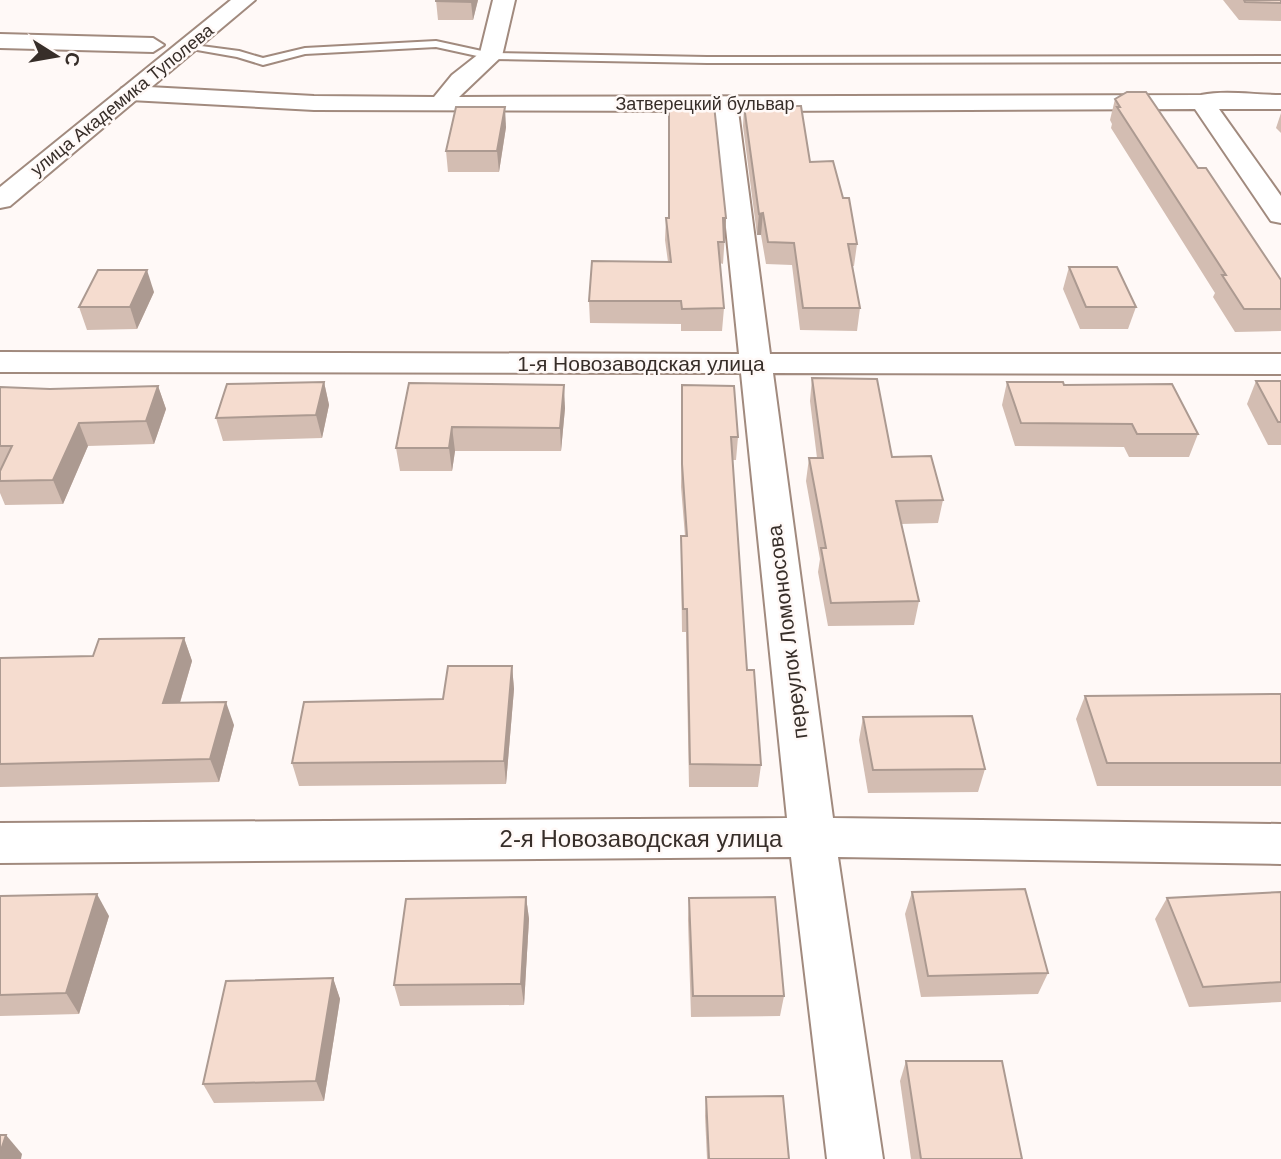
<svg xmlns="http://www.w3.org/2000/svg" width="1281" height="1159" font-family="Arial,sans-serif">
<style>
.lines{fill:none;stroke-linecap:round;stroke-linejoin:round}
.service-casing{stroke:#a18a7e;stroke-width:4}
.minor-casing{stroke:#a18a7e;stroke-width:4}
.primary-casing{stroke:#a18a7e;stroke-width:4}
.service{fill:#fff;fill-rule:evenodd}
.minor{fill:#fff;fill-rule:evenodd}
.primary{fill:#fff;fill-rule:evenodd}
.wall{fill:#d3bdb2}
.shaded-wall{fill:#ac9a91}
.building{fill:#f5dccf;stroke:#ac9a91;stroke-width:2}
.labels{text-anchor:middle;dominant-baseline:central;stroke-width:5;stroke-linejoin:round;paint-order:stroke}
.far-street-label{font-size:18px;fill:#372e29;stroke:#fff9f7}
.street-label{font-size:21px;fill:#372e29;stroke:#fff9f7}
.near-street-label{font-size:24px;fill:#372e29;stroke:#fff9f7}
</style>
<rect width="100%" height="100%" fill="#fff9f7"/>
<g class="lines">
<defs>
<polygon id="service" points="436,41 491,53 707,57 1281,56 1281,62 707,63 491,59 436,47 305,54 263,65 237,57 180,47 186,44 239,51 263,58 305,48"/>
<g id="minor">
<path d="M493,0H515L502,56L459,97L1201,95C1227,90 1254,95 1281,95V109H1219L1281,196V223L1271,221L1195,109L738,111L770,354H1281V374L773,373L833,818L1281,824V864L838,857L883,1159H827L791,857L0,863V823L787,818L741,373L0,372V352L739,354L714,111L314,110L130,100L122,98L118,93L122,88L130,86L314,96L434,97L452,75L480,53Z"/>
<polygon points="0,34 153,38 164,45 153,52 0,48"/>
</g>
<polygon id="primary" points="231,0 255,0 10,206 0,208 0,187"/>
</defs>
<use href="#service" class="service-casing"/>
<use href="#minor" class="minor-casing"/>
<use href="#primary" class="primary-casing"/>
<use href="#service" class="service"/>
<use href="#minor" class="minor"/>
<use href="#primary" class="primary"/>
</g>
<g class="wall">
<polygon points="436,0 478,0 473,20 438,20"/>
<polygon points="1223,0 1281,0 1281,21 1239,20"/>
<polygon points="1115,99 1198,168 1281,280 1281,331 1235,332 1213,297 1215,293 1111,128 1112,124 1110,120"/>
<polygon points="744,106 810,162 843,198 857,244 854,266 852,266 860,308 857,331 800,330 792,265 766,264 761,235 757,235 743,126"/>
<polygon points="1281,113 1281,133 1276,128"/>
<polygon points="506,127 499,172 448,172 446,151"/>
<polygon points="666,218 726,218 723,264 720,263 724,308 722,331 681,331 681,324 590,323 589,301 668,262 665,240"/>
<polygon points="1069,267 1136,307 1128,329 1080,329 1063,289"/>
<polygon points="154,292 137,329 87,330 79,307"/>
<polygon points="812,378 892,457 943,500 938,523 901,524 919,601 914,625 828,626 818,572 820,559 806,481 809,458 817,458 810,401"/>
<polygon points="1256,381 1281,381 1281,445 1268,445 1247,404"/>
<polygon points="324,382 329,405 322,438 223,441 216,418"/>
<polygon points="1007,382 1064,385 1198,434 1189,457 1129,457 1124,447 1015,446 1002,405"/>
<polygon points="409,383 565,408 561,451 455,451 452,471 400,471 396,448"/>
<polygon points="682,385 738,437 736,460 732,460 747,670 761,765 758,787 689,787 686,632 682,632 681,560 681,536 685,536 681,487"/>
<polygon points="158,386 166,409 154,444 88,446 63,504 5,505 0,493 0,387 50,389"/>
<polygon points="184,638 192,661 180,703 234,725 219,782 0,787 0,658 93,656"/>
<polygon points="512,666 514,689 506,784 299,786 292,763 443,699"/>
<polygon points="1281,694 1281,786 1097,786 1076,719 1085,696"/>
<polygon points="863,717 985,769 978,792 868,793 859,740"/>
<polygon points="912,892 1048,973 1038,994 921,997 905,914"/>
<polygon points="1281,892 1281,1002 1189,1007 1155,919 1167,898"/>
<polygon points="0,896 109,916 79,1014 0,1016"/>
<polygon points="526,897 529,919 524,1005 400,1006 394,985"/>
<polygon points="689,898 784,996 780,1016 691,1017 688,920"/>
<polygon points="333,978 340,999 324,1101 214,1103 203,1084"/>
<polygon points="906,1061 1022,1159 911,1159 900,1081"/>
<polygon points="706,1097 789,1159 707,1159 705,1116"/>
</g>
<g class="shaded-wall">
<polygon points="471,0 478,0 473,20 471,2"/>
<polygon points="505,107 506,127 499,172 497,151"/>
<polygon points="763,213 761,235 757,235 759,214"/>
<polygon points="723,218 726,218 725,239"/>
<polygon points="147,270 154,292 137,329 130,307"/>
<polygon points="324,382 329,405 322,438 316,415"/>
<polygon points="564,385 565,408 561,451 560,428"/>
<polygon points="158,386 166,409 154,444 146,421"/>
<polygon points="79,423 88,446 63,504 53,480"/>
<polygon points="452,427 455,451 452,471 449,448"/>
<polygon points="184,638 192,661 173,726 163,703"/>
<polygon points="512,666 514,689 506,784 504,761"/>
<polygon points="226,702 234,725 219,782 210,759"/>
<polygon points="97,894 109,916 79,1014 66,993"/>
<polygon points="526,897 529,919 524,1005 521,984"/>
<polygon points="333,978 340,999 324,1101 316,1081"/>
<polygon points="6,1135 22,1154 21,1159 0,1159 0,1153"/>
</g>
<g class="building">
<polygon points="436,0 471,0 471,2 436,1"/>
<polygon points="1244,0 1281,0 1281,3 1245,2"/>
<polygon points="1127,92 1146,92 1198,168 1206,168 1281,280 1281,309 1244,309 1222,275 1226,275 1117,107 1120,107 1115,99"/>
<polygon points="669,105 714,105 726,218 723,218 724,242 718,242 724,308 682,309 681,301 589,301 592,261 671,262 666,218 669,218"/>
<polygon points="744,106 801,106 810,162 833,161 843,198 849,198 857,244 848,244 860,308 803,308 794,243 768,242 763,213 759,214"/>
<polygon points="456,107 505,107 497,151 446,151"/>
<polygon points="1069,267 1117,267 1136,307 1086,307"/>
<polygon points="98,270 147,270 130,307 79,307"/>
<polygon points="812,378 877,379 892,457 931,456 943,500 896,501 919,601 831,603 821,548 826,548 809,458 823,458"/>
<polygon points="1256,381 1281,381 1281,422 1278,422"/>
<polygon points="324,382 316,415 216,418 227,384"/>
<polygon points="1007,382 1063,382 1064,385 1172,384 1198,434 1137,434 1132,424 1021,423"/>
<polygon points="409,383 564,385 560,428 452,427 449,448 396,448"/>
<polygon points="682,385 734,386 738,437 731,437 747,670 754,670 761,765 690,764 687,609 683,609 681,536 687,536 682,464"/>
<polygon points="158,386 146,421 79,423 53,480 0,481 0,471 12,446 0,446 0,387 50,389"/>
<polygon points="184,638 163,703 226,702 210,759 0,764 0,658 93,656 99,639"/>
<polygon points="448,666 512,666 504,761 292,763 304,702 443,699"/>
<polygon points="1281,694 1281,763 1107,763 1085,696"/>
<polygon points="972,716 985,769 873,770 863,717"/>
<polygon points="1025,889 1048,973 928,976 912,892"/>
<polygon points="1281,892 1281,982 1203,987 1167,898"/>
<polygon points="97,894 66,993 0,995 0,896"/>
<polygon points="526,897 521,984 394,985 406,899"/>
<polygon points="775,897 784,996 693,996 689,898"/>
<polygon points="333,978 316,1081 203,1084 226,981"/>
<polygon points="906,1061 1002,1061 1022,1159 921,1159"/>
<polygon points="783,1096 789,1159 709,1159 706,1097"/>
<polygon points="0,1135 6,1135 0,1153"/>
</g>
<g class="labels">
<g class="far-street-label">
<text transform="translate(122 100) rotate(-39)">улица Академика Туполева</text>
<text x="705" y="104">Затверецкий бульвар</text>
</g>
<g class="street-label">
<text x="641" y="363">1-я Новозаводская улица</text>
<text transform="translate(787 632) rotate(-97)">переулок Ломоносова</text>
</g>
<g class="near-street-label">
<text x="641" y="838">2-я Новозаводская улица</text>
</g>
</g>
<g transform="translate(56 56) rotate(101)" stroke="#fff9f7" stroke-width="5" paint-order="stroke">
<path d="M0-5L12 26L0 18L-12 26Z" fill="#372e29"/>
<text y="-10" font-size="19" font-weight="bold" text-anchor="middle" fill="#372e29">С</text>
</g>
</svg>
